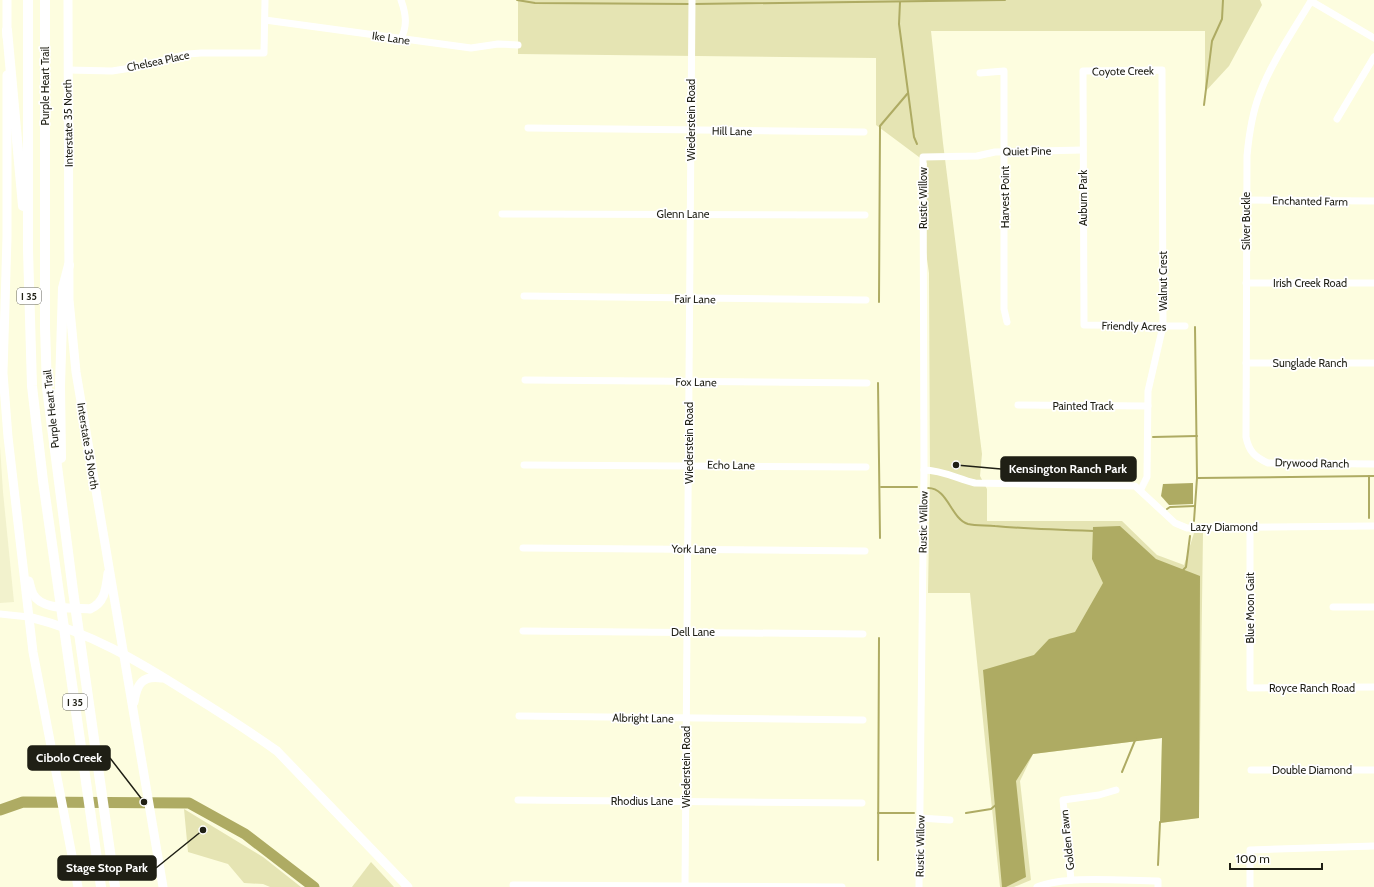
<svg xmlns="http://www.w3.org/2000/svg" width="1374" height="887" font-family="Cabin,sans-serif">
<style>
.built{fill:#f2f2cd}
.green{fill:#e5e4b3}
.water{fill:#aeab63}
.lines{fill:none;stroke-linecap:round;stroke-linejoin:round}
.stream{stroke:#aeab63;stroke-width:2}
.river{stroke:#aeab63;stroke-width:11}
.minor{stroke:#fff;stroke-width:7}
.major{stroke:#fff;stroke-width:9}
.highway{stroke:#fff;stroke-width:10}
.labels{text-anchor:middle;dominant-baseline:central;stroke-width:3.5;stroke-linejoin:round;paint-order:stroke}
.shield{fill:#fff;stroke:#62625b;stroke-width:1}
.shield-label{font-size:10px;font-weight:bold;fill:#1f1f15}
.street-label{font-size:11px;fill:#1f1f15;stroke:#fff}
.leader{fill:none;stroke:#1f1f15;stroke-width:1.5}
.callout-dot{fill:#1f1f15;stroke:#fff;stroke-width:1.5}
.callout{fill:#1f1f15;stroke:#1f1f15;stroke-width:1.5}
.callout-label{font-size:12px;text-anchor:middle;font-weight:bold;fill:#fff}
</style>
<rect width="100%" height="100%" fill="#fdfddf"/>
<polygon class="built" points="0,446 3,492 14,602 0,603"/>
<g class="green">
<polygon points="518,0 1260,0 1262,5 1229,66 1205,92 1205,31 931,31 943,143 982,454 980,476 987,489 987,521 1122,521 1157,555 1184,565 1194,533 1203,533 1199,818 1160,823 1162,738 1033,754 1020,781 1031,880 1014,887 1000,887 970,593 928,593 930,477 929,273 926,252 927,163 876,125 876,58 518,54"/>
<polygon points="184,809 263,857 301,887 270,887 263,884 244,883 228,864 188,852"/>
<polygon points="371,862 394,887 352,887"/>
</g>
<g class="water">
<polygon points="1193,483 1193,504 1169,505 1161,496 1163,484"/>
<polygon points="1120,526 1156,559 1200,576 1199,818 1160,823 1162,738 1033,754 1016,781 1026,877 1006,887 1002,887 983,670 1034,655 1049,639 1075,632 1103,583 1092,559 1093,527"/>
</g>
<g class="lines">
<g class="stream">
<polyline points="517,0 535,3 690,4"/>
<polyline points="900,2 899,24 914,137 917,144"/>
<polyline points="694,4 1005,0"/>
<polyline points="1204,105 1212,41 1222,19 1223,0"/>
<polyline points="879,302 880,126 908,93"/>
<polyline points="1195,327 1197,478"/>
<polyline points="878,383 880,538"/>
<polyline points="1153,437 1197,436"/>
<polyline points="881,487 917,487"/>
<path d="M928,488C948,488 951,519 968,524C976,526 987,525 995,526C1028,529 1061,530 1094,531"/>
<polyline points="1167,509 1170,507 1195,506"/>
<polyline points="1369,518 1369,476"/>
<polyline points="1194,521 1197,478 1374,476"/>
<polyline points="1183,570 1186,567 1190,536"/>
<polyline points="1122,772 1136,738"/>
<polyline points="878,813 914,813"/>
<polyline points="966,813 991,809 997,804"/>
<polyline points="878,860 879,638"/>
<polyline points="1158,865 1160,822"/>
</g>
<polyline class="river" points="0,810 23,802 189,803 245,834 314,887"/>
<g class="minor">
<polyline points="265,20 471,48 498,44 518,45"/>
<path d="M1374,38L1311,1C1293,31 1273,60 1260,93C1252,113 1249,134 1247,156L1246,437C1249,452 1255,457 1268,463L1374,464"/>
<path d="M400,40C408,27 406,14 401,0"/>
<polyline points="68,70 112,71 138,67 188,54 201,53 264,53 265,0"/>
<polyline points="980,73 1004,71 1004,309 1007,322"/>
<polyline points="1337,119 1374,57"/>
<polyline points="528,128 864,132"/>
<polyline points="1247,200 1374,201"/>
<polyline points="502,214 865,215"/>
<polyline points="1246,283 1374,283"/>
<polyline points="524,296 866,300"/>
<polyline points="1246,363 1374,363"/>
<polyline points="525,380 867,383"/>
<polyline points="1018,405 1148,406"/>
<polyline points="524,465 866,467"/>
<path d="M924,470C942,470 958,479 975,483L1135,486L1175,523L1187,528L1374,526"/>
<polyline points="1141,489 1147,477 1148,391 1163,326 1162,70 1083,71 1084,325 1185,326"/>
<polyline points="1250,528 1250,688 1374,687"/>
<polyline points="523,548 865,551"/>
<polyline points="1333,607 1374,607"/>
<polyline points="0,614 29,617"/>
<polyline points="523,631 863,634"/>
<polyline points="519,716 863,720"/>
<polyline points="1251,770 1374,770"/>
<polyline points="518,800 862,803"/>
<polyline points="920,818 950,820"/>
<polyline points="1071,880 1063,800 1099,795 1116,790"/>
<polyline points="513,885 842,887"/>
<polyline points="685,887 692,0"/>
<polyline points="919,887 924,470 923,157 977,156 995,152 1083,150"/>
<path d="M1037,887C1066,875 1125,881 1158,881V887"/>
<polyline points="1250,887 1250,850 1374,846"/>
</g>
<g class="major">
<polyline points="7,0 7,37"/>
<polyline points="68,0 69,300 76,372 163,887"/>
<polyline points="7,75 7,237 3,373 8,437 33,652 78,887"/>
<path d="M29,581C30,585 31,590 33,594C42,611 73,607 90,609C105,603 106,588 108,573"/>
<path d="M29,617C90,632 138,661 190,694C219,712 249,731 277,751L408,887"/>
<path d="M134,702C137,684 142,675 162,678"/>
</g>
<g class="highway">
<polyline points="28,0 28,250 32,386 43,481 101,887"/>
<polyline points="45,0 45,327 47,388 73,591 115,887"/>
<polyline points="7,30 23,206"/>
<polyline points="61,458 60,386 63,288 69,265"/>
</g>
</g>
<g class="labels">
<g class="shield">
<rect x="17" y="288" width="24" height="16" rx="3"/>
<rect x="63" y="694" width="24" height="16" rx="3"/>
</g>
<g class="shield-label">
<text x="29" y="296">I 35</text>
<text x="75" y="702">I 35</text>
</g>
<g class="street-label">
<text transform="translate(391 38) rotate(8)">Ike Lane</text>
<text transform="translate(158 61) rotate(-12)">Chelsea Place</text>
<text transform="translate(1123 71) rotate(-1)">Coyote Creek</text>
<text transform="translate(45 86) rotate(-90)">Purple Heart Trail</text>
<text transform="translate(691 120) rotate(-90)">Wiederstein Road</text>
<text transform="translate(68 123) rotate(-91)">Interstate 35 North</text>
<text transform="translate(732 131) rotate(1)">Hill Lane</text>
<text transform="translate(1027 151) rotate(-1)">Quiet Pine</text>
<text transform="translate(1005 197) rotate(-90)">Harvest Point</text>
<text transform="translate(923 198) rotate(-90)">Rustic Willow</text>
<text transform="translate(1083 198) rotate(-90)">Auburn Park</text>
<text transform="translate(1310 201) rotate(1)">Enchanted Farm</text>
<text x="683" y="214">Glenn Lane</text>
<text transform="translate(1246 221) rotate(-90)">Silver Buckle</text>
<text transform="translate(1163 281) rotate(-90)">Walnut Crest</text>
<text x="1310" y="283">Irish Creek Road</text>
<text transform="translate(695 299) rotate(1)">Fair Lane</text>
<text transform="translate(1134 326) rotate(1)">Friendly Acres</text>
<text x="1310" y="363">Sunglade Ranch</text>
<text transform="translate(696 382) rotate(1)">Fox Lane</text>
<text x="1083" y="406">Painted Track</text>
<text transform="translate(51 409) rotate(-96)">Purple Heart Trail</text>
<text transform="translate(689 443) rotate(-90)">Wiederstein Road</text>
<text transform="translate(88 446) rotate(81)">Interstate 35 North</text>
<text transform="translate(1312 463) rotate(1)">Drywood Ranch</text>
<text transform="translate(731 465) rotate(1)">Echo Lane</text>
<text transform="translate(923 522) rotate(-89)">Rustic Willow</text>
<text x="1224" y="527">Lazy Diamond</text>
<text transform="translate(694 549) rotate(1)">York Lane</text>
<text transform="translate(1250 608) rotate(-90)">Blue Moon Gait</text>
<text x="693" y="632">Dell Lane</text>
<text x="1312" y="688">Royce Ranch Road</text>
<text transform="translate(643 718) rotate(1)">Albright Lane</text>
<text transform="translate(686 767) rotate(-90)">Wiederstein Road</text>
<text x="1312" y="770">Double Diamond</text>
<text x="642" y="801">Rhodius Lane</text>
<text transform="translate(1067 840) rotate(-96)">Golden Fawn</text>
<text transform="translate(920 846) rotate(-89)">Rustic Willow</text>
</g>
</g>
<path class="leader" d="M956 465L1001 469M144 802L110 758M203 830L156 868"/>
<g class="callout-dot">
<circle cx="956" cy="465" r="4"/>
<circle cx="144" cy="802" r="4"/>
<circle cx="203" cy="830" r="4"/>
</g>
<g class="callout">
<rect x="1001" y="457" width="135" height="24" rx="4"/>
<rect x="28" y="746" width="82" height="24" rx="4"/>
<rect x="58" y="856" width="98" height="24" rx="4"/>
</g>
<g class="callout-label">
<text x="1068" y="473">Kensington Ranch Park</text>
<text x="69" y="762">Cibolo Creek</text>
<text x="107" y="872">Stage Stop Park</text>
</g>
<path d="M1230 863v6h92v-6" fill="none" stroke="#1f1f15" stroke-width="2"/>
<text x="1236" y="863" font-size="12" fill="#1f1f15" stroke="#ffffff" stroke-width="3" paint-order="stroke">100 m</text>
</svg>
